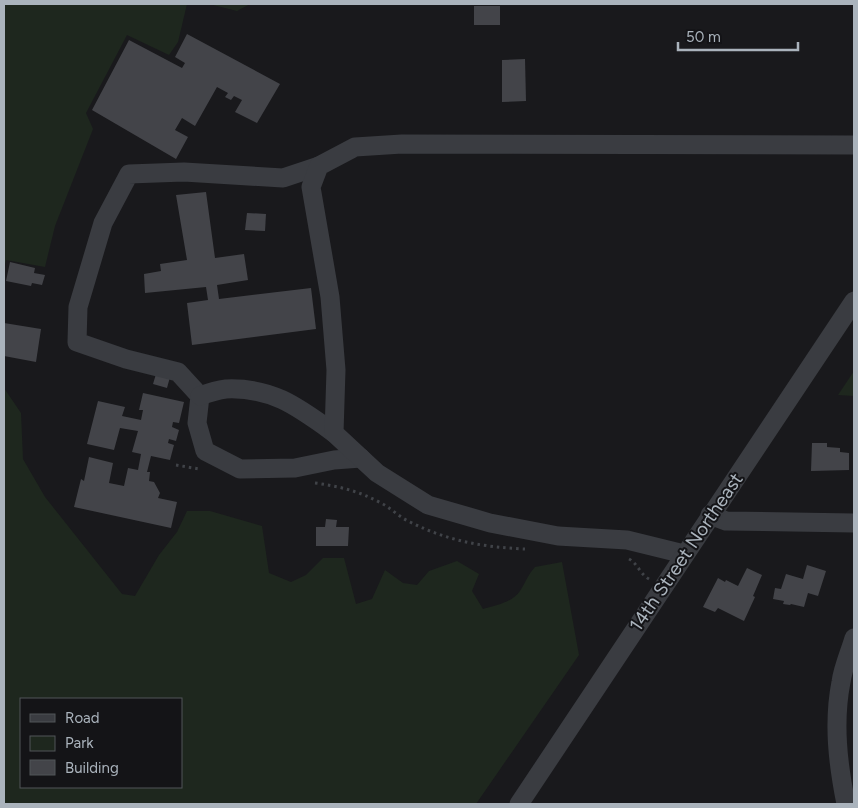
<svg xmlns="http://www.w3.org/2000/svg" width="858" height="808" font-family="Figtree,sans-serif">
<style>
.green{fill:#1e271e;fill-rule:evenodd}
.building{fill:#434449}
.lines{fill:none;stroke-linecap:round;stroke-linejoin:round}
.path{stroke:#404348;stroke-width:3;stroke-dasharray:2.5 4;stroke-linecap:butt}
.minor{stroke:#3a3c41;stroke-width:19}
.labels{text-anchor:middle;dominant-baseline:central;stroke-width:4;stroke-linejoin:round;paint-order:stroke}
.street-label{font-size:19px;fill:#aab3bc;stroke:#141417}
</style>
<rect width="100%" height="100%" fill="#19191c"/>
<g class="green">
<polygon points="4,4 187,4 178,42 169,55 127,35 86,113 93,129 55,226 45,267 6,260 4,269"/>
<polygon points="209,4 250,4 237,11"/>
<polygon points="854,371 854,396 838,395"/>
<path d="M4,388L21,413L23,459L45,497L122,594L135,596L159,555L177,532L187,511H210L262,526L269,573L291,582L306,575L323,558H344L356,604L372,599L385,570L403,583L417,585L429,571L457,561L479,574L472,591L483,609C495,606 513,602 520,591C526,582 527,576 535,567L562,562L579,655L476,804H4ZM21,699H181V787H21Z"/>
</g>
<g class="building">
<rect x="474" y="6" width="26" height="19"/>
<polygon points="187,34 280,84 257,123 235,112 242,100 234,96 231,100 225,97 228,93 217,87 195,126 182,118 175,130 188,137 176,159 92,110 129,40 182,68 185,63 175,57"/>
<polygon points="525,59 526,101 502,102 502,60"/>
<polygon points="206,192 215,258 244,254 248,280 217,285 219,299 311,288 316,329 192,345 187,303 208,300 206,287 145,293 144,274 161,271 160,264 187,260 176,195"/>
<polygon points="247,213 266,214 265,231 245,230"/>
<polygon points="10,262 35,268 34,273 45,275 42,285 32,283 31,286 6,281"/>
<polygon points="4,323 41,329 36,362 4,356"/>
<polygon points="156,374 170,377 167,388 153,384"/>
<polygon points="143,393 184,402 179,423 173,422 172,427 179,430 176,441 169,439 168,443 174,445 170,460 151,456 147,472 150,472 149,481 154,482 160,493 158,498 177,502 171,528 74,507 81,479 84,481 89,457 113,463 109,483 124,486 128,468 138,470 141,454 132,452 138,431 120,428 114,450 87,444 98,401 125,407 122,416 141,420 143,410 139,410"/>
<polygon points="812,443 827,443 827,447 840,448 840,452 849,453 849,470 811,471"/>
<polygon points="326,519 337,520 336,527 349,527 348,546 316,546 316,527 325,527"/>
<polygon points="807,565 826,571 818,596 808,593 804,607 791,604 790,605 783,604 784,601 773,599 775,588 781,589 786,574 803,579"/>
<polygon points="747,568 762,575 753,596 755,597 744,621 718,608 715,612 703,607 718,578 725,582 726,580 738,586"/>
</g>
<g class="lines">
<g class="path">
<polyline points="176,465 199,469"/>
<path d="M315,483C338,486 359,491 381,503C391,508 399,517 410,522C448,541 482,547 525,549"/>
<path d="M629,559C638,564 640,574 649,579"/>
</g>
<g class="minor">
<polyline points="319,166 283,178 184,172 129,174 103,223 78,307 77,342 126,359 178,372 200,396 197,423 205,451 240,469 295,468 334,460 361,458"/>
<path d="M200,396C208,393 217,390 226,389C272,387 298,407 334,433"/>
<polyline points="710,515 726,521 854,523"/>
<polyline points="684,554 627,540 558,536 490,523 428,505 377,473 334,433 336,370 330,297 311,187 319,166 355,147 402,144 854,145"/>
<polyline points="519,804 854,301"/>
<path d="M846,804C838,764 833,723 841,682C843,667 850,652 854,638"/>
</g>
</g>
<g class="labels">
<g class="street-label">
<text transform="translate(686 552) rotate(-56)">14th Street Northeast</text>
</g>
</g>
<rect width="858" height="808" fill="none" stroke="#aab3bc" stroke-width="10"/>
<rect x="20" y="698" width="162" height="90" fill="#141417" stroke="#505459"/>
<rect x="30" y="714" width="25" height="8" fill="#3a3c41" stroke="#505459"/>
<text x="65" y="723" font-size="15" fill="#aab3bc">Road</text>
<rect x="30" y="736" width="25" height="15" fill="#1e271e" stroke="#505459"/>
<text x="65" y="748" font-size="15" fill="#aab3bc">Park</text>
<rect x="30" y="760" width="25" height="15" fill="#434449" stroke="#505459"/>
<text x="65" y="773" font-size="15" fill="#aab3bc">Building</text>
<path d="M678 42v8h120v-8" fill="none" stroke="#aab3bc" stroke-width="2.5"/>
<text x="686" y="42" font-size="15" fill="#aab3bc" stroke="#141417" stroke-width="4" paint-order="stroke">50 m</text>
</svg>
